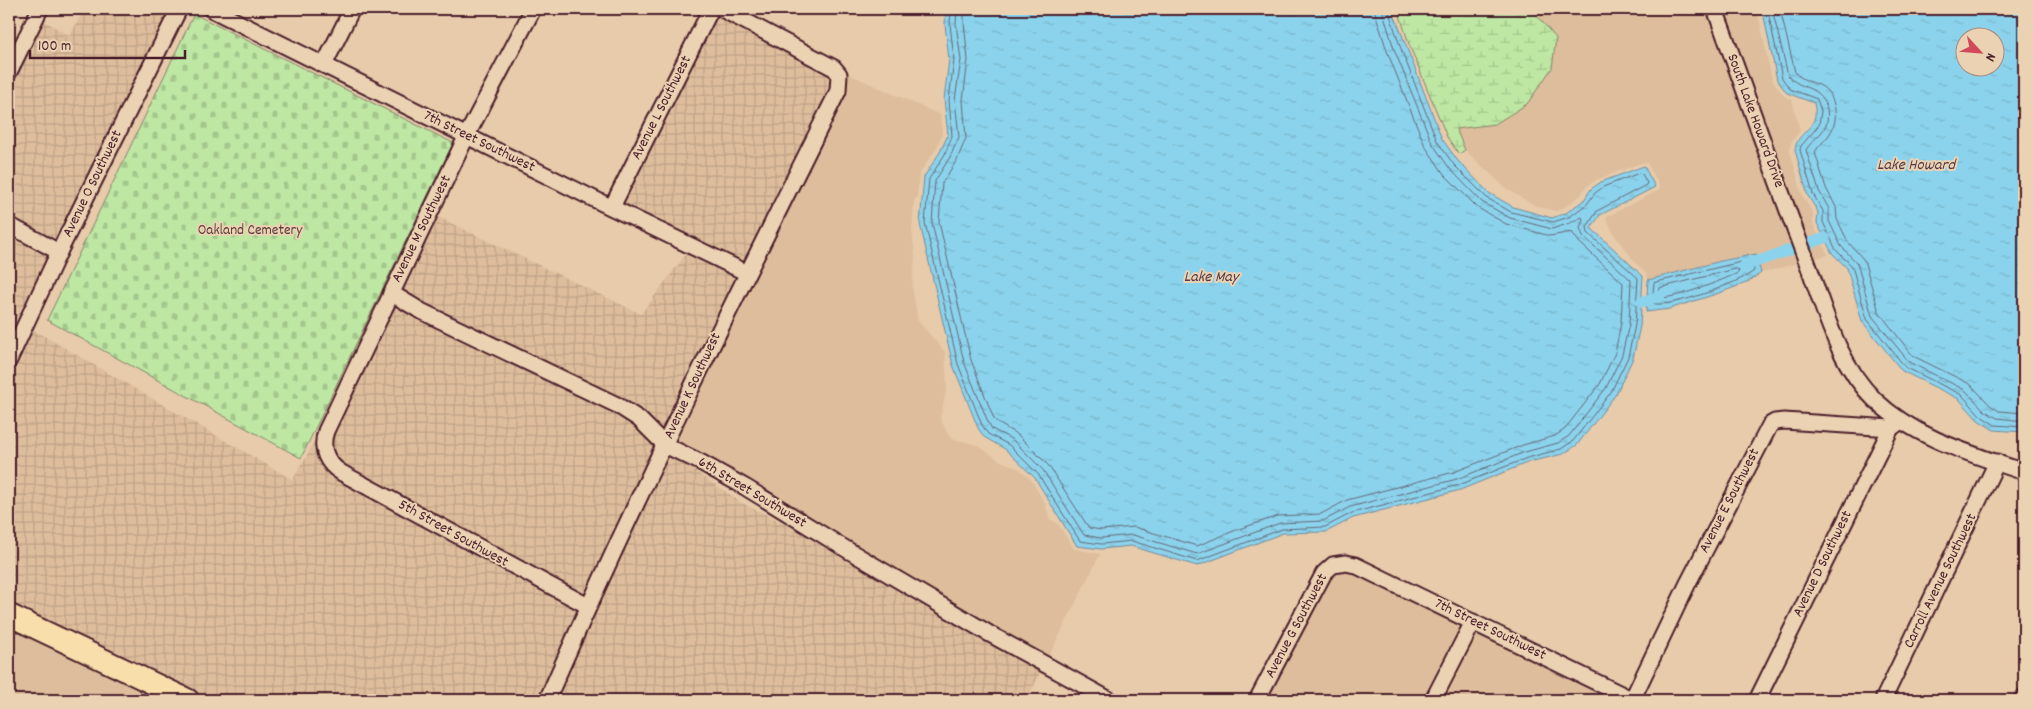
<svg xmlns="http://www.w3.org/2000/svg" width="2033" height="709" font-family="Dekko,sans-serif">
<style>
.built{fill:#ddbd9c}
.industrial{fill:url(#industrial-grid)}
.wetland{fill:url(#wetland-marsh);stroke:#848367}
.cemetery{fill:url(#cemetery-stones);stroke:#848367}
.water{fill:url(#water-ripples);stroke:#718b9f;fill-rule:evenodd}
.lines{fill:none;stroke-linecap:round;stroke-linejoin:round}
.shore{stroke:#646778;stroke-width:1}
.canal{stroke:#8bd3ec;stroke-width:11}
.minor-casing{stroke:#4a1f2b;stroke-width:19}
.highway-casing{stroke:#4a1f2b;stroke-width:25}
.minor{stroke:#ebd2b3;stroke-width:15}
.highway{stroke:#f8deab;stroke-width:21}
.labels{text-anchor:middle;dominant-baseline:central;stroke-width:4;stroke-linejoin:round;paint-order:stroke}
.street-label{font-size:15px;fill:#4a1f2b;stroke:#ebd2b3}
.park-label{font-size:15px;fill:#5b3d3d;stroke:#ebd2b3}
.water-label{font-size:16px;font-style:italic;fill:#543a48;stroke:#ebd2b3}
</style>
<defs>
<pattern id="industrial-grid" width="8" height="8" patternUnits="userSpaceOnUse" patternTransform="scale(1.25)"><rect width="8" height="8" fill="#ddbd9c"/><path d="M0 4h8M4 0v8" fill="none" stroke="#bfa287"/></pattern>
<pattern id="wetland-marsh" width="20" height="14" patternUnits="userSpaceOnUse" patternTransform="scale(1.25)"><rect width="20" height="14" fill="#bde7a3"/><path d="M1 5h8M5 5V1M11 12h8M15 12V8" fill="none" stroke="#a4c68c"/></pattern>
<pattern id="cemetery-stones" width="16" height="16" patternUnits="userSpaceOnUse" patternTransform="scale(1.25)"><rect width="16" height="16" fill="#bde7a3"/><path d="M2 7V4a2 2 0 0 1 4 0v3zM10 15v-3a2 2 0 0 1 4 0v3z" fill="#a4c68c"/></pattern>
<pattern id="water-ripples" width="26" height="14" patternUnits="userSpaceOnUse" patternTransform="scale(1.25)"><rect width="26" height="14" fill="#8bd3ec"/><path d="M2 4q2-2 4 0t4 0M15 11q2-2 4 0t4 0" fill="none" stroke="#79b5cb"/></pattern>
</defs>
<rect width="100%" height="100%" fill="#e7cbaa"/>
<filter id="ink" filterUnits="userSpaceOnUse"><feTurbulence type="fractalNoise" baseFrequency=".02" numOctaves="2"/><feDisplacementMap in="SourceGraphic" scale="10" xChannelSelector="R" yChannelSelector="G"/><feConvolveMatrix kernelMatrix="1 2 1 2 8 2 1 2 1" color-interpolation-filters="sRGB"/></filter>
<g filter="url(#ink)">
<g class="built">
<polygon points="1531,9 1709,9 1801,262 1761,273 1756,254 1721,261 1648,280 1647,274 1636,263 1615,236 1606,217 1659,190 1659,185 1647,163 1644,162 1598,179 1587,186 1580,196 1565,207 1556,211 1536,206 1508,190 1465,150 1455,129 1495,124 1556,38"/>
<polygon points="1721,9 1754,9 1759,18 1772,80 1784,96 1792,100 1800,131 1791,142 1790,151 1803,197 1813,213 1813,224 1828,255 1812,259"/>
<polygon points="844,72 940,115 942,134 936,149 919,174 917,197 914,201 912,230 915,257 912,287 918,321 945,352 947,387 940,419 950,438 977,445 999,460 1020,469 1031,480 1045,503 1050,519 1058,524 1074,549 1100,554 1047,660 673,443 847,76"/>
<polygon points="1347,569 1465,624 1427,700 1264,700 1333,571"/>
<polygon points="9,621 175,700 9,700"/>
<polygon points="1476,629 1606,693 1602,700 1440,700"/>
</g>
<g class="industrial">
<polygon points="84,9 173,9 56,244 9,218 9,86 41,19 70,36"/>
<polygon points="716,12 833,75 832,88 744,265 620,205"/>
<polygon points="436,216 641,314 689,250 739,275 663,436 399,291"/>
<polygon points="9,231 52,254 9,346"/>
<polygon points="394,301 628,417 658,446 585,598 345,469 330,452 331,433"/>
<polygon points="30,328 293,480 302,462 305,460 319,431 318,450 581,608 541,700 199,700 9,609 9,374"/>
<polygon points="668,453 744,504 822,541 1042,669 1027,700 554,700 594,609"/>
</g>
<polygon class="wetland" points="1398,9 1531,9 1556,38 1552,68 1527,104 1495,124 1456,129 1465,150 1459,154 1447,137 1409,44"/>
<polygon class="cemetery" points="194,14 453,143 301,458 47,320"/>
<g class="water">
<polygon points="946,9 1392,9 1442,139 1458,161 1489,193 1513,207 1552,218 1566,213 1584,200 1591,189 1601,182 1644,166 1655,187 1600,215 1591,228 1643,276 1640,326 1633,358 1616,394 1577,445 1563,454 1529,462 1460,490 1353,518 1326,532 1283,533 1197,566 1131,546 1101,549 1077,546 1035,478 1005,449 984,437 978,428 953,365 920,224 924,177 940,152 948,135 944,99 949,60 945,24"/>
<path d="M1759,9H2024V432L1994,430L1978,420L1959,399L1902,371L1862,321L1847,268L1832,253L1817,223L1818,212L1808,196L1795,150C1797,129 1821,131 1814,103L1787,93L1777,80L1764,17ZM1966,38H1996V68H1966Z"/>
<polygon points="1756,254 1761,273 1746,283 1716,294 1669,309 1646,312 1648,280 1721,261"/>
</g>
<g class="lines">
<g class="shore">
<polyline points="951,9 950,24 954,60 949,100 952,136 945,154 929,179 925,223 958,364 982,425 988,434 1009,445 1038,474 1080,541 1101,544 1132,541 1197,561 1282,529 1325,527 1352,513 1459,485 1527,458 1561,449 1573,441 1611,392 1628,357 1635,325 1638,278 1588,233 1587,227 1597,211 1646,185 1647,183 1642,174 1639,173 1603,187 1595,193 1587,204 1569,217 1553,222 1511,212 1487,198 1454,165 1437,141 1400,46 1388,9"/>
<polyline points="957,9 956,24 961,60 955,100 959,137 950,157 935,181 932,223 964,362 988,422 992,429 1013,440 1043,470 1084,535 1101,538 1133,535 1197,554 1280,523 1323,521 1350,507 1457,479 1525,452 1558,443 1569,436 1606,388 1622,355 1629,324 1631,280 1583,236 1580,228 1583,220 1582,217 1570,223 1552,229 1510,218 1482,202 1450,169 1432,143 1394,49 1382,9"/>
<polyline points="964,9 964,23 968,60 963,100 966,138 957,160 942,183 939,222 971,360 994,419 998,423 1018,435 1048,465 1089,528 1101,530 1134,527 1197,546 1236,530 1278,516 1321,514 1347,500 1454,472 1523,445 1555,436 1564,430 1600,384 1615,353 1621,323 1623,283 1579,242 1572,232 1550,236 1506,224 1478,208 1444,174 1425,146 1387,51 1374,9"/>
<polyline points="1765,9 1769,16 1782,78 1790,89 1817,99 1821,111 1819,125 1801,146 1800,150 1813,194 1823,211 1823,222 1836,250 1852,266 1867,319 1905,367 1962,395 1981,416 1995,425 2024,427"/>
<path d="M1772,9L1788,75C1800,91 1821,85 1826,106C1828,112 1828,119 1826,125C1822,135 1811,141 1806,150L1819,191L1829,209V221L1841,246L1857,263L1872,316L1909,362L1965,390L1985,411L1997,418L2024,421"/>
<path d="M1780,9L1795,72C1801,80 1810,81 1819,85C1835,92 1839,116 1832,130C1828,139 1819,144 1815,152L1826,188L1836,207L1837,219L1848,242L1864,260L1879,312L1913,356L1970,384L1990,405L1999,411L2024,413"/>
<path d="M1750,260L1753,261L1754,271C1741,282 1667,310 1652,303L1654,283Z"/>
<path d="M1737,269L1739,271L1738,273C1725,279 1669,302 1658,297L1660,288Z"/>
</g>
<g class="canal">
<polyline points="1744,266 1825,238"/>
<polyline points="1641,302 1660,296"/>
</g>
<defs>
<g id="minor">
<polyline points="211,9 594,199 747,273"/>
<path d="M533,9L467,135L326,431C320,449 326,463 342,473L588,606"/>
<path d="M1715,9C1746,93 1775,178 1807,262C1825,310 1837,363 1875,400C1916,439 1972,454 2024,472"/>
<polyline points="324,65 352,9"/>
<polyline points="9,72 40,9"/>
<polyline points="612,207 711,9"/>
<polyline points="9,225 59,252"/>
<polyline points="391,293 421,311 617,405 639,419 665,445 702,463 745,487 841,546 988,633 1110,700"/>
<polyline points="9,360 59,252 179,9"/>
<path d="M547,700C637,494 738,292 838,91L839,74L834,68L722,9"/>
<polyline points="1257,700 1324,573 1333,565 1346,563 1355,565 1633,700"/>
<polyline points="1433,700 1473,622"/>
<polyline points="1632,700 1687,585 1770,425 1775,422 1784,421 1891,428 1901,421"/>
<polyline points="1757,700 1891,428"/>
<polyline points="1883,700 1997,462"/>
<polyline points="2022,700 2024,697"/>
</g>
<polyline id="highway" points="9,615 188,700"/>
</defs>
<use href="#minor" class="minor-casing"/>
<use href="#highway" class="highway-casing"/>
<use href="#minor" class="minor"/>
<use href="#highway" class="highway"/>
</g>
</g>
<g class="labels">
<g class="street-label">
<text transform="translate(662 108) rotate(-63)">Avenue L Southwest</text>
<text transform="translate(1755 121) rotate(70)">South Lake Howard Drive</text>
<text transform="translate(479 142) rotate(26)">7th Street Southwest</text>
<text transform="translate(93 184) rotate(-64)">Avenue O Southwest</text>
<text transform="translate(422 229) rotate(-64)">Avenue M Southwest</text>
<text transform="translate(693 386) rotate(-65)">Avenue K Southwest</text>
<text transform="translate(752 493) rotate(31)">6th Street Southwest</text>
<text transform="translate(1730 501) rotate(-63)">Avenue E Southwest</text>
<text transform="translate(453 534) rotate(29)">5th Street Southwest</text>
<text transform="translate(1823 564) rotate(-64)">Avenue D Southwest</text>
<text transform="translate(1941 581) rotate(-64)">Carroll Avenue Southwest</text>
<text transform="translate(1297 626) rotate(-62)">Avenue G Southwest</text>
<text transform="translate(1490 630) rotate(26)">7th Street Southwest</text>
</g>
<g class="park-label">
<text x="250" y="231">Oakland Cemetery</text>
</g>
<g class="water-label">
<text x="1916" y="165">Lake Howard</text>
<text x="1211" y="277">Lake May</text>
</g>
</g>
<rect width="2033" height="709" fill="none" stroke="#ebd2b3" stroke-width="30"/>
<rect x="15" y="15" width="2003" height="679" fill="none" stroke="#4a1f2b" stroke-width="2" filter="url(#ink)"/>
<g transform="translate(1980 52) rotate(116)"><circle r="24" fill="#ebd2b3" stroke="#ab8a7d"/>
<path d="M0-4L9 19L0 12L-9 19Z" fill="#d1495b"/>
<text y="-8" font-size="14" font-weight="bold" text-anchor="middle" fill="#4a1f2b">N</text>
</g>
<path d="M30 50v8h155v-8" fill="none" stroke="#4a1f2b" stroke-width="2.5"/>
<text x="38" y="50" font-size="15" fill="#4a1f2b" stroke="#ebd2b3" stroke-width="4" paint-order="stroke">100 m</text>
</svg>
